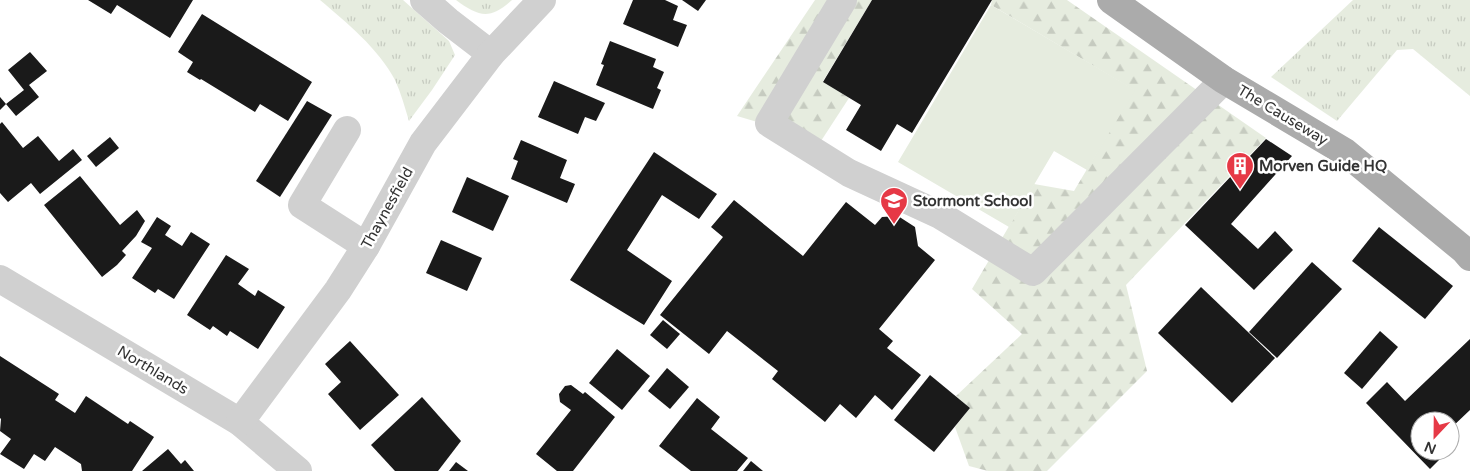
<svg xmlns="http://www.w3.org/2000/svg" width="1470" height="471" font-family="'Varela Round',sans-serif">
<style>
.grass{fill:url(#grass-tufts)}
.forest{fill:url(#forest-firs)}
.park{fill:#e6ecdf}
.building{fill:#1a1a1a}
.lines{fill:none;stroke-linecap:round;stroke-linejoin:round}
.minor{stroke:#d0d0d0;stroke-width:28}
.major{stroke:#ababab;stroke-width:28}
.labels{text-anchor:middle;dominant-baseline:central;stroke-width:5;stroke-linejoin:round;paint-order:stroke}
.street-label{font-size:15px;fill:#333;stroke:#fff}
.poi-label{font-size:15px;font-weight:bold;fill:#333;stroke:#fff;text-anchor:start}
</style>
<defs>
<pattern id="grass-tufts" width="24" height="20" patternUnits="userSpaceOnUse" patternTransform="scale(1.25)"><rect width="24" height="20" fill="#e6ecdf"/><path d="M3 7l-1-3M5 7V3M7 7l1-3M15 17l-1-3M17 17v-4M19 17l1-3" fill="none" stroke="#c6cbc0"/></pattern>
<pattern id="forest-firs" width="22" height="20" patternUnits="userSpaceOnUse" patternTransform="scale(1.25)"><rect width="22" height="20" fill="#e6ecdf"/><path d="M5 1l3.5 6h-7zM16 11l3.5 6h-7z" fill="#c6cbc0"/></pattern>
</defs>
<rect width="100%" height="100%" fill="#fff"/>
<g class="grass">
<path d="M320,0H403L449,41L455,55L432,90L409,121C405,108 401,93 395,80C378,48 347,23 320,0Z"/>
<path d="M456,0H512C490,20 479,17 456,0Z"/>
<polygon points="1353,0 1470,0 1470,96 1413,49 1397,50 1337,121 1271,77"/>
</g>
<g class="forest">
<polygon points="815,0 872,0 823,81 849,98 821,141 737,116"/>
<polygon points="992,0 1067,0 1266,138 1126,285 1147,371 1047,471 988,471 969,466 955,427 970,408 956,396 1022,334 972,289 1034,184 1074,191 1134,90 991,5"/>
</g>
<polygon class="park" points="991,5 1135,90 1087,170 1054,151 1009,227 898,162"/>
<g class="building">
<polygon points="88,0 193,0 170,38 117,5 111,14"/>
<polygon points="633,0 665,0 678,6 673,20 687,25 678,47 623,24"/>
<polygon points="682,0 706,0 698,11"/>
<polygon points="872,0 992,0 912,133 897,124 881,151 846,130 861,105 823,82"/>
<polygon points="202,14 312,82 288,121 260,104 255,112 201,79 200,80 187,72 193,62 178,52"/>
<polygon points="610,41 656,59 653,67 664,72 657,88 661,90 653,109 596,85 604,65 601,64"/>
<polygon points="30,52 47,71 29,85 39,97 16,116 6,104 24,90 8,70"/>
<polygon points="554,81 605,103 596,121 585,117 578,134 538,117"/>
<polygon points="0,97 6,104 0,110"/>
<polygon points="307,101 332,115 280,197 256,181"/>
<polygon points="2,122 23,148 38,136 59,161 73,149 82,160 40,194 31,183 8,202 0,193 0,124"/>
<polygon points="110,137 119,148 96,167 87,156"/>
<polygon points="1266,139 1292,156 1231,224 1258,249 1275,231 1293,250 1254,290 1185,225"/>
<polygon points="521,140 567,160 560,178 575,184 567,203 511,179 518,161 513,159"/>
<polygon points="654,152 717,194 699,219 662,195 627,250 672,281 644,325 570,280"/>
<polygon points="80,176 120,225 137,210 145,221 136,236 122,251 126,255 117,265 102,277 44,205"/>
<polygon points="467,177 509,196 493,231 452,212"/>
<polygon points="734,200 803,256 846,202 875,225 882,217 898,216 915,227 918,246 935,260 879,329 893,341 887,348 921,375 892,410 875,395 856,418 840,404 825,422 772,379 778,371 727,331 709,354 660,315 723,237 711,227"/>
<polygon points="157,217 171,226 165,235 182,246 191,232 210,244 174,299 158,289 155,293 132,278 152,248 141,242"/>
<polygon points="1379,227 1453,286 1425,319 1352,261"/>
<polygon points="441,240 482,258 467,291 426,273"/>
<polygon points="226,255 249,269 238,284 255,296 258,290 285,307 258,349 230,331 227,336 213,326 210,330 187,315"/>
<polygon points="1312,262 1342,289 1277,358 1249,332"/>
<polygon points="1201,287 1275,358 1232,403 1158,333"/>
<polygon points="663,320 680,334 667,349 650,335"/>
<polygon points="1380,331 1398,347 1362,389 1344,373"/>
<polygon points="1470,339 1470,410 1450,429 1450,421 1420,421 1420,451 1448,451 1430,469 1366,403 1387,382 1405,401"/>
<polygon points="350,341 399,395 360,430 328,394 341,382 325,364"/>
<polygon points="617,349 650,376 622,410 589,383"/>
<polygon points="0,356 59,394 55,400 75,413 86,396 128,424 130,421 154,437 132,471 82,471 81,464 55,447 45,461 34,454 24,469 0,454 11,439 0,431 1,419 0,418"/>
<polygon points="667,368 689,387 670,409 648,391"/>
<polygon points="930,375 970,408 934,452 894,420"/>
<polygon points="571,385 583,394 585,392 615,417 573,471 557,471 536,454 571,410 560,402 559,394 565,386"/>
<polygon points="422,397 461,441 438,471 395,471 371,445"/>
<polygon points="697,398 720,417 711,429 748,458 737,471 691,471 659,446"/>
<polygon points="168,449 181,464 185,460 194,471 142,471"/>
<polygon points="751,461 763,471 743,471"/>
<polygon points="456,462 468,471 449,471"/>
</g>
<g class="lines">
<g class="minor">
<polyline points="424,0 448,21 491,54"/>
<polyline points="843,0 769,123 849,173 940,215 1033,272 1224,80"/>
<polyline points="347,130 302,205 366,246"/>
<polyline points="0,279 240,422 298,471"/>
<polyline points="240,422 338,290 366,246 423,143 491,54 542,0"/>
</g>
<polyline class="major" points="1111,0 1224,80 1345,152 1464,250 1470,257"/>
</g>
<defs>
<symbol id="building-pin" viewBox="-11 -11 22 30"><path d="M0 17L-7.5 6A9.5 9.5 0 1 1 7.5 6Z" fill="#e63946" stroke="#fff"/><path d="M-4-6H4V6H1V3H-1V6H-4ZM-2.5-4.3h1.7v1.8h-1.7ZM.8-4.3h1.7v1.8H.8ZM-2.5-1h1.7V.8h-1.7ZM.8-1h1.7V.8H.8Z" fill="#fff"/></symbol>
<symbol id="school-pin" viewBox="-11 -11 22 30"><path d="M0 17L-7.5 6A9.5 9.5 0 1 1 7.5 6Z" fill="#e63946" stroke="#fff"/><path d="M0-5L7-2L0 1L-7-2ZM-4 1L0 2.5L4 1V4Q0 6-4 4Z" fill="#fff"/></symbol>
</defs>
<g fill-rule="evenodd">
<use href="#building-pin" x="1224" y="150" width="32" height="43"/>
<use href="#school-pin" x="878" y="185" width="32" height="43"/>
</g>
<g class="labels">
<g class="street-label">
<text transform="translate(1283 115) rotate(31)">The Causeway</text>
<text transform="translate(387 208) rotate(-61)">Thaynesfield</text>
<text transform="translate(153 370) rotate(31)">Northlands</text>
</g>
<g class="poi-label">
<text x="1259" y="166">Morven Guide HQ</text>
<text x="913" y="201">Stormont School</text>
</g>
</g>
<g transform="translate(1435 436) rotate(202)"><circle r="24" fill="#ffffff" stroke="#adadad"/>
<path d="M0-4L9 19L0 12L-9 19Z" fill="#e63946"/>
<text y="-8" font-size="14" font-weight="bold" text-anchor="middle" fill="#333333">N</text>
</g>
</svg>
